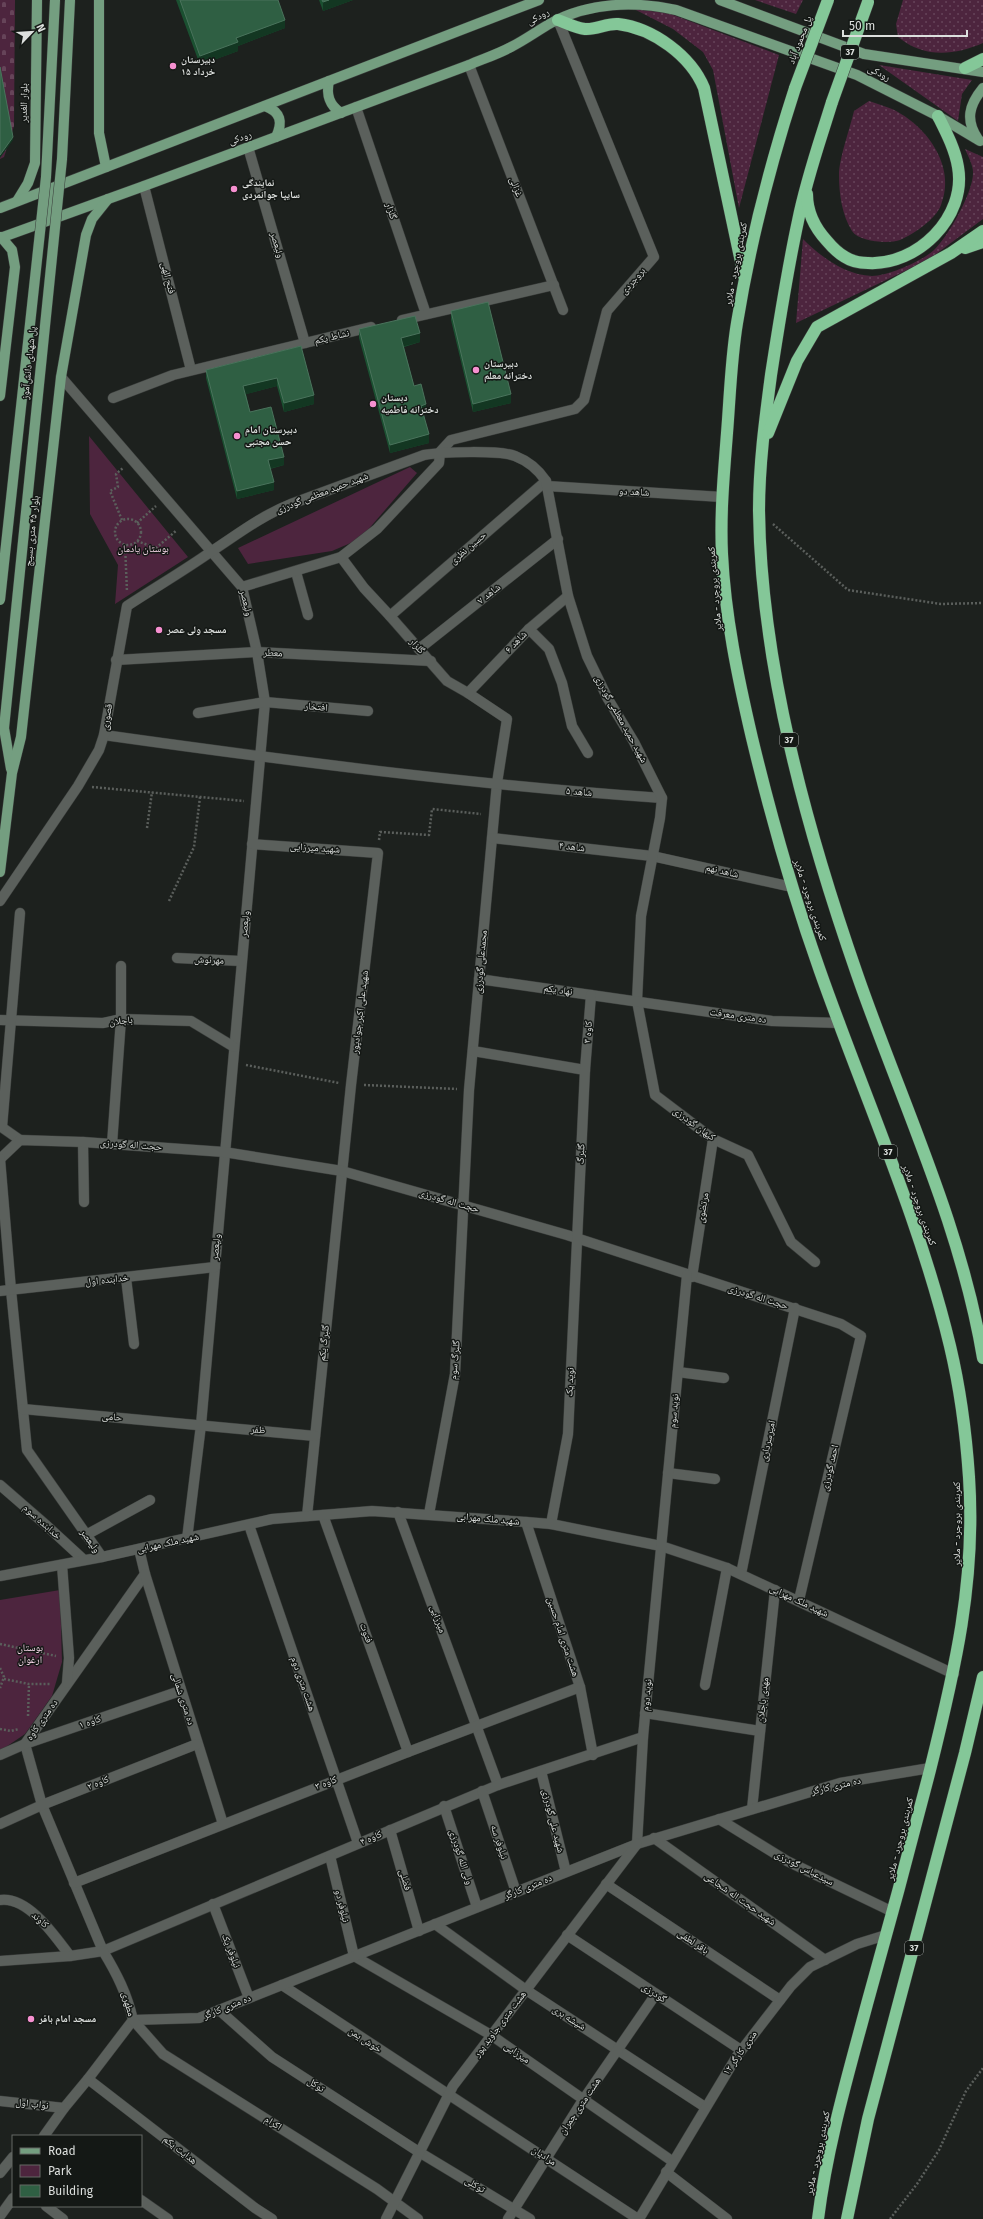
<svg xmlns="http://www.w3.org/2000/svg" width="983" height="2219" font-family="'Fira Sans','Noto Naskh Arabic',sans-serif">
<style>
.grass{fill:url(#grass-dots)}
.cemetery{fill:url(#cemetery-stones)}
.green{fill:#4d253e}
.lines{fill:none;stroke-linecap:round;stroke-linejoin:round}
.minor-casing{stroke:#3a3d3b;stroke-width:11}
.major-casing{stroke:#3a3d3b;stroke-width:11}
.highway-casing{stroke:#3a3d3b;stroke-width:13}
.path{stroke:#5b5f5c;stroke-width:2.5;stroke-dasharray:2 2;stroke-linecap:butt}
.minor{stroke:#5b605c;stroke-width:10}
.major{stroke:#749e80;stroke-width:10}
.highway{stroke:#84c798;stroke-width:12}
.major-bridge-casing{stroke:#3a3d3b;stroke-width:11;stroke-linecap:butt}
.highway-bridge-casing{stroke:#3a3d3b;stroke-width:13;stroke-linecap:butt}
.major-bridge{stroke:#749e80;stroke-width:10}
.highway-bridge{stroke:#84c798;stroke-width:12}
.wall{fill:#1b5031}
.shaded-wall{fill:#133722}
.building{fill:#2f5f43;stroke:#4a735c}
.poi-dot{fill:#f690d0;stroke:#141815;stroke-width:1.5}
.labels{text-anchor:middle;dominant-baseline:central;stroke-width:3;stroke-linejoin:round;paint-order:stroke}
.shield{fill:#141815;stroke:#a0a3a1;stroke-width:1}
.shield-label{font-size:9px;font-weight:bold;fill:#dcdfdd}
.street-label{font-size:10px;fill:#dcdfdd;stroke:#141815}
.poi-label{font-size:10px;font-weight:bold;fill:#dcdfdd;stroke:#141815;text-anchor:start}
.park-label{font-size:10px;fill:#f9d8eb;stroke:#141815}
</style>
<defs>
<pattern id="grass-dots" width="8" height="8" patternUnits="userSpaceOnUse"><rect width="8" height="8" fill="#4d253e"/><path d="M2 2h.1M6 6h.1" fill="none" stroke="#664459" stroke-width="1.8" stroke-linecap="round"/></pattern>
<pattern id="cemetery-stones" width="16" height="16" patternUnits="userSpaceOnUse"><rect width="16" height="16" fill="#4d253e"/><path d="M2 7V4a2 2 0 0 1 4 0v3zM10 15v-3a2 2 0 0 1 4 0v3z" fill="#664459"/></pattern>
</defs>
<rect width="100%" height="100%" fill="#1d211e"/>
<g class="grass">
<polygon points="755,0 803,0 796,14"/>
<path d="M903,0H983V43C953,56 924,58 898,37L896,24Z"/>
<polygon points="634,9 668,13 779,55 739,208 713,70 703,52 673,29"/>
<polygon points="879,65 972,80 962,94 958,121"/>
<path d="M869,101C877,104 885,106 892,109C926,125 957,166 941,205C936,219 914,234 900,240C889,244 859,242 852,231C842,215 839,194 839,175C839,159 850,128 854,111Z"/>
<path d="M965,149L983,157V219L928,260L796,323L803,239C821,257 845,275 872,276C888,276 922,261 934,250C948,237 974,191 973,172C973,165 968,156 965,149Z"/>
</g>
<polygon class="cemetery" points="0,0 15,0 14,126 4,157 0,159"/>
<g class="green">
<polygon points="89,436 188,557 115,604 118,565 90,514"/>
<polygon points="410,467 417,473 360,539 332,551 248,564 238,548"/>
<polygon points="60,1590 62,1662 52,1696 25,1734 0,1751 0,1600"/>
</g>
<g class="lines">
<defs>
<g id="minor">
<polyline points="469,65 563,310"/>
<polyline points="356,107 426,314"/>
<polyline points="248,147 305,343"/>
<polyline points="144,186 191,370"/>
<polyline points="402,320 554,285"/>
<polyline points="61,377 242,587 257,652 265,702 201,1425 187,1539"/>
<polyline points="113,398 173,375 371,327"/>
<polyline points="547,486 722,497"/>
<polyline points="341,557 364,588 390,616 447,681 468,693 507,719 497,783 469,1090 455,1374 429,1514"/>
<polyline points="296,572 308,615"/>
<polyline points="242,587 341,557 377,529 439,463 440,452 451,440 575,409 584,400 607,311 654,257 558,20"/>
<polyline points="390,616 546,481"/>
<polyline points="529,629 549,649 562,683 572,726 588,753"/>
<polyline points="419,649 558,539"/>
<polyline points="116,660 257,652 431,661"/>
<polyline points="468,693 529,629 568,596"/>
<polyline points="198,713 265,702 368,711"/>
<path d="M104,735C289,761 475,785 662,798"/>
<polyline points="492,838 652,856 792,887"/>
<polyline points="252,844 378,853 351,1085 307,1516"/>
<path d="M0,901L78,786L99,750L104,735L127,606C156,587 185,570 212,551C238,534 261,516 291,504L424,455C441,452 500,450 515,456C528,461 538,469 546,481L568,596L587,656L608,699L634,742L662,798L660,818L641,916L637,1001L655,1095L713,1139L748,1155L791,1242L815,1262"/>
<polyline points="177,958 241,961"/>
<polyline points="479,979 772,1021 840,1023"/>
<polyline points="0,1020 103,1023 121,1019 191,1021 234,1047"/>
<polyline points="473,1051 585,1070"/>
<polyline points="0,1126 20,1140"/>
<polyline points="2,1127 20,913"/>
<polyline points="83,1142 84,1202"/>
<polyline points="112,1144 121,1019 121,966"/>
<polyline points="0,1159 20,1140 83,1142 224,1152 342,1171 567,1235 841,1324 861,1336 799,1600"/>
<polyline points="0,1159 11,1290 27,1450 102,1557"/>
<polyline points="692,1277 713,1139"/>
<polyline points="126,1278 134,1344"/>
<polyline points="0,1291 215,1267"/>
<polyline points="678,1372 724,1378"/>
<polyline points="23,1409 315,1436"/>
<polyline points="668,1473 715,1479"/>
<polyline points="0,1485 46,1525 84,1560"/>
<polyline points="398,1512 498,1785"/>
<polyline points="323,1515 408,1752"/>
<polyline points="526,1522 580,1687 593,1755"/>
<polyline points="551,1524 568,1434 585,1070 591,995"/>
<polyline points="249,1525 358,1843"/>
<polyline points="86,1535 150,1500"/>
<polyline points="139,1549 145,1574 25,1744 42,1805 103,1951 498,1785 643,1737"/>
<polyline points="62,1565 69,1658 67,1683"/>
<polyline points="145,1574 223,1824"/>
<polyline points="741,1574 795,1308"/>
<polyline points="0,1576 102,1557 272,1519 372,1511 526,1522 551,1524 661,1546 727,1568 954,1674"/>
<polyline points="705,1685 727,1568"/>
<polyline points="645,1713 760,1731"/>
<polyline points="0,1755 25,1744 180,1691"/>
<polyline points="541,1771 566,1872"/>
<polyline points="482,1791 516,1892"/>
<polyline points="444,1806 477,1907"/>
<polyline points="752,1809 775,1590"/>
<polyline points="719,1819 787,1861 893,1912"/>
<polyline points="0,1824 42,1805 197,1744"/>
<polyline points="390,1830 419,1931"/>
<polyline points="654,1838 825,1960"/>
<polyline points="637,1844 643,1737 687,1275"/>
<polyline points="330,1856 354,1956 491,2035 672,2161"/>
<polyline points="74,1883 408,1752 580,1687"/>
<polyline points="606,1884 780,2000"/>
<path d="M0,1900C28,1896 55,1936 70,1956"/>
<polyline points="213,1904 249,1998"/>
<polyline points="435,1924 526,1990 705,2107"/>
<polyline points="567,1935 741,2050"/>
<path d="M0,1961L70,1956L103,1951C117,1974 127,1994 133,2020L88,2079L64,2108L44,2136"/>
<polyline points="282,1985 638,2219"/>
<polyline points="219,2010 272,2057 419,2152 530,2219"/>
<polyline points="133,2020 199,2018 637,1844 840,1783 930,1768"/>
<polyline points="133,2020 163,2054 377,2189 418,2219"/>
<polyline points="88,2079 255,2208 272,2219"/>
<polyline points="0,2101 64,2108"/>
<polyline points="666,2172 727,2219"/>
<polyline points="0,2173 13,2157"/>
<polyline points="141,2200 168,2219"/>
<polyline points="46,2206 63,2219"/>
<polyline points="0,2216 13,2198"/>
<polyline points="386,2219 453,2086 637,1844"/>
<polyline points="508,2219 583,2100 656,1994"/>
<polyline points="639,2219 737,2056 791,1986 810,1967 857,1944 886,1935"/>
</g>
<g id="major">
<polyline points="99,0 99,133 106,167"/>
<polyline points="720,0 864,54 983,72"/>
<path d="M329,81C326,95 329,105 341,113"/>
<path d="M265,106C281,112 283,122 276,137"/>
<path d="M978,139C965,120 969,105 983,88"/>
<polyline points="17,201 28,183 35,163 37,0"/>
<polyline points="0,208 539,0"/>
<polyline points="49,220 51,188"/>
<path d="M0,238L144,186L469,65C483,59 498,54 511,47C525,40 537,31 551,23C589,2 635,1 676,10L857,75L938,116L980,141"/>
<polyline points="0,396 15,267 12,250 1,237"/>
<polyline points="4,728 11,769"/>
<polyline points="0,872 12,773 21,737 61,377 86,235 92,219 108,199"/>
</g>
<g id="highway">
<path d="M558,20C566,23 576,28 585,29C596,30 607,23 618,24C653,28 691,56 704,88L744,276"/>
<polyline points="965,68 983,59"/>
<path d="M795,88C770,165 750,243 737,323C731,359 730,396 727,433C724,473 720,513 722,554C725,616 738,678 752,738C771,817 793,895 820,971C864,1096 919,1217 950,1346C960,1388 966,1433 969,1477C976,1581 955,1670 930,1770C910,1848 889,1926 867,2004C848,2075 827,2146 818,2219"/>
<path d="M832,102C820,141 806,180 798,221C787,272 779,323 771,375C765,420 759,465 759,511C761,665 807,830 857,974C901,1101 961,1225 983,1358"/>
<path d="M807,194C807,212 815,228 827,241C832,247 838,253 845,257C851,261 861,263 868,263C917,266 967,217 958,167C955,149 946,132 938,116"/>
<polyline points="965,248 983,242"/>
<polyline points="768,433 797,361 817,327 951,253 983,231"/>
<polyline points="847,2219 868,2119 965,1753 983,1677"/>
</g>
</defs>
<use href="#minor" class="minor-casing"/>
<use href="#major" class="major-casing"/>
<use href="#highway" class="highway-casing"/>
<g class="path">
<circle cx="128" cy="532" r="13"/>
<polyline points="122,520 110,491 118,487 116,474 123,468"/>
<polyline points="137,523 156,506"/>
<polyline points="773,524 848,590 941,604 983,603"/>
<polyline points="137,541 156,548 177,530"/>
<polyline points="125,544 127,592"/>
<polyline points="92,787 244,801"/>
<polyline points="147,828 152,792"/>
<polyline points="379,840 380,832 429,835 432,809 481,814"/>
<polyline points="169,901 194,847 200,797"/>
<polyline points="246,1065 339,1083"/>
<polyline points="364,1085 457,1089"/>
<polyline points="0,1644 56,1656"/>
<polyline points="0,1668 4,1677 0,1688"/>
<polyline points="4,1679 29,1684 51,1684"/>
<polyline points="28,1716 29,1684"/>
<polyline points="0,1729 11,1731 19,1729"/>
<polyline points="890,2219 917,2184 939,2150 966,2091 983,2068"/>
</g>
<use href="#minor" class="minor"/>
<use href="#major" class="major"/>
<use href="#highway" class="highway"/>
<defs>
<g id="major-bridge">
<polyline points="0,600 46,177 55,0"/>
<polyline points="4,728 62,159 70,0"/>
</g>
<g id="highway-bridge">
<polyline points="795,88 828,0"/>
<polyline points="832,102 868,2"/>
</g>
</defs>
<use href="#major-bridge" class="major-bridge-casing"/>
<use href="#highway-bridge" class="highway-bridge-casing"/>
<use href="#major-bridge" class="major-bridge"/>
<use href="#highway-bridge" class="highway-bridge"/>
</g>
<g class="wall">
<polygon points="176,0 278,0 285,28 238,46 238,51 200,65"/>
<polygon points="319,0 353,0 323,11"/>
<polygon points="451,311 511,403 473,412 451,320"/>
<polygon points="359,329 420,342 404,347 414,386 426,413 423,414 429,443 390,453 359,338"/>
<polygon points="301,346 314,404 284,412 277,386 246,394 250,412 284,465 270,469 274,490 237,499 206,378 206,370"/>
</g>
<g class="shaded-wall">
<polygon points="329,0 353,0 323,11 323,2"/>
<polygon points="285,20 285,28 238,46 238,51 200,65 200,56 236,38"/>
<polygon points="13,137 13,140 0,158 0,155"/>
<polygon points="420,333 420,342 401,347 401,338"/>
<polygon points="277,378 277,386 243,395 243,386"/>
<polygon points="511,394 511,403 473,412 473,404"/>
<polygon points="314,395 314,404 284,412 284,403"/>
<polygon points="426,404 426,413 421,415 421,406"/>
<polygon points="429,434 429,443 390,453 390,445"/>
<polygon points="284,457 284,465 268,469 268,460"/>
<polygon points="274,482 274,490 237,499 237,491"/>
</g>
<g class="building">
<polygon points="180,0 278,0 285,20 236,38 238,42 200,56"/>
<polygon points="322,0 329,0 323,2"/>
<polygon points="0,67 13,137 0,155"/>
<polygon points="488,302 511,394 473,404 451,311"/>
<polygon points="415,316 420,333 401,338 414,386 421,384 426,404 421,406 429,434 390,445 359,329"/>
<polygon points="301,346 314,395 284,403 277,378 243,386 250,412 271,407 284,457 268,460 274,482 237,491 206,370"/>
</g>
<g class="poi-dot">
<circle cx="173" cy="66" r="4"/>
<circle cx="234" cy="189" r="4"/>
<circle cx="476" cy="370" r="4"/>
<circle cx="373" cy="404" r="4"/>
<circle cx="237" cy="436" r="4"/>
<circle cx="159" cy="630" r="4"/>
<circle cx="31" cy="2019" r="4"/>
</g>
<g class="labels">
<g class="shield">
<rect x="841" y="45" width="18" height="14" rx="3"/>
<rect x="780" y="733" width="18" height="14" rx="3"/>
<rect x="879" y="1145" width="18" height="14" rx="3"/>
<rect x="905" y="1941" width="18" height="14" rx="3"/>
</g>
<g class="shield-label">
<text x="850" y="52">37</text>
<text x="789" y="740">37</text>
<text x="888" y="1152">37</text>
<text x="914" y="1948">37</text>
</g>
<g class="street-label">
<text transform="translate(538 17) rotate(-29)">رودکی</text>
<text transform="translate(800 40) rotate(-69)">پل محمود آباد</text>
<text transform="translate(879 73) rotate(27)">رودکی</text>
<text transform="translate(24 103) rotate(-89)">بلوار الغدیر</text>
<text transform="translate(240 138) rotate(-20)">رودکی</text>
<text transform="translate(516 187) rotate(69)">غزالی</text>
<text transform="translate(391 211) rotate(71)">گلزار</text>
<text transform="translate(277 245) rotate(74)">ولیعصر</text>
<text transform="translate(736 264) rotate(-79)">کمربندی بروجرد - ملایر</text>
<text transform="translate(168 278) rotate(76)">فتح الهی</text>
<text transform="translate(633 281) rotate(-49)">بروجردی</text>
<text transform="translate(332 337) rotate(-13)">نشاط یکم</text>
<text transform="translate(29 363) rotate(-84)">پل شهدای دانش‌آموز</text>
<text transform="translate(634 492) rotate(3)">شاهد دو</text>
<text transform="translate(322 493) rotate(-21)">شهید حمید معظمی گودرزی</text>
<text transform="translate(32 531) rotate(-84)">بلوار ۴۵ متری بسیج</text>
<text transform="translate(468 548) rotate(-41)">حسین نظری</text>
<text transform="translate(715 589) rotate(-95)">کمربندی بروجرد - ملایر</text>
<text transform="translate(489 594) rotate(-38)">شاهد ۷</text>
<text transform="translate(246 603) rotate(77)">ولیعصر</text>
<text transform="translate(516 642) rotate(-46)">شاهد ۶</text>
<text transform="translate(417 646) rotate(48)">گلزار</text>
<text transform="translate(273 653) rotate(3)">معطر</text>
<text transform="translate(316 707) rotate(5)">افتخار</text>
<text transform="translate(107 717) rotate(-81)">قصوری</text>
<text transform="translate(621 719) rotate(61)">شهید حمید معظمی گودرزی</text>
<text transform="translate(579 792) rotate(4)">شاهد ۵</text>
<text transform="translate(572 847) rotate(6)">شاهد ۴</text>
<text transform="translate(315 848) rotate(4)">شهید میرزایی</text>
<text transform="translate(722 871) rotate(13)">شاهد نهم</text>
<text transform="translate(810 900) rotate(72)">کمربندی بروجرد - ملایر</text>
<text transform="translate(245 924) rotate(-85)">ولیعصر</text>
<text transform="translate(209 960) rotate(3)">مهرنوش</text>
<text transform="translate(481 962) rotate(-85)">محمدعلی گودرزی</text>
<text transform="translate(558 990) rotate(8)">نهاد یکم</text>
<text transform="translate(360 1012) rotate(-83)">شهید علی اکبر جوادپور</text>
<text transform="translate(738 1016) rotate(8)">ده متری معرفت</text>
<text transform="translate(121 1021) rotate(-6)">باجلان</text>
<text transform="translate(588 1032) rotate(-85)">کاوه ۳</text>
<text transform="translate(694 1124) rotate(36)">کیهان گودرزی</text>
<text transform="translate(131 1145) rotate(4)">حجت اله گودرزی</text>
<text transform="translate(581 1154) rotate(-87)">گلبرگ</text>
<text transform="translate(449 1201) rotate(16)">حجت اله گودرزی</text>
<text transform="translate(919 1205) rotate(71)">کمربندی بروجرد - ملایر</text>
<text transform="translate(703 1208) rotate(-81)">مرتضوی</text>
<text transform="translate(216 1247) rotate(-85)">ولیعصر</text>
<text transform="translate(107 1280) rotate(-6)">خدابنده اول</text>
<text transform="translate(758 1297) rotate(17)">حجت اله گودرزی</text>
<text transform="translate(324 1343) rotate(-84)">گلبرگ یکم</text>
<text transform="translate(455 1360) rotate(-85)">گلبرگ سوم</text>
<text transform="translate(570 1382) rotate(-87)">نوید یک</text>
<text transform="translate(674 1411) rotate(-85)">نوید سوم</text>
<text transform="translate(112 1417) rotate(5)">حامی</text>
<text transform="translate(258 1430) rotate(5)">ظفر</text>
<text transform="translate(768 1441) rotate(-78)">امیرسرداری</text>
<text transform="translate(830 1468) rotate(-77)">احمد گودرزی</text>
<text transform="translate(488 1519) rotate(5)">شهید ملک مهرابی</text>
<text transform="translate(42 1522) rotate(42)">خدابنده سوم</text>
<text transform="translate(957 1524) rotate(-90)">کمربندی بروجرد - ملایر</text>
<text transform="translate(90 1541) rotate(55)">ولیعصر</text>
<text transform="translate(168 1543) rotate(-12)">شهید ملک مهرابی</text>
<text transform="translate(799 1601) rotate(25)">شهید ملک مهرابی</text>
<text transform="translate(438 1619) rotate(70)">میرزایی</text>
<text transform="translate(366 1633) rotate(70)">فتوت</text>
<text transform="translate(563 1637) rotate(72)">هشت متری امام حسین</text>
<text transform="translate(303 1684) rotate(71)">هشت متری دوم</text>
<text transform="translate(647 1695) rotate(-85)">نوید دوم</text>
<text transform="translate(183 1699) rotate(72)">ده متری شمالی</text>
<text transform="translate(763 1700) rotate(-84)">مهدی باجلان</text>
<text transform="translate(42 1720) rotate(-55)">ده متری کاوه</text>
<text transform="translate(90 1722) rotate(-19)">کاوه ۱</text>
<text transform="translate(98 1783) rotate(-22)">کاوه ۲</text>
<text transform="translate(326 1783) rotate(-21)">کاوه ۳</text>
<text transform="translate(836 1786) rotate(-13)">ده متری کارگر</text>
<text transform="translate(553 1821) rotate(76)">شهید علی گودرزی</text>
<text transform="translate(371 1838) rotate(-23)">کاوه ۴</text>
<text transform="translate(900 1839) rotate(-76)">کمربندی بروجرد - ملایر</text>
<text transform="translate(499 1842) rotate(72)">نیلوفر سه</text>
<text transform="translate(461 1857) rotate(72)">ولی الله گودرزی</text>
<text transform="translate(804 1868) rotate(27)">سیدعباس گودرزی</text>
<text transform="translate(405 1880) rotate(74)">فضلی</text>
<text transform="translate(528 1887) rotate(-22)">ده متری کارگر</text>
<text transform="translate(740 1899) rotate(35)">شهید حجت اله شجاعی</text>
<text transform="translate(342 1906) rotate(76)">نیلوفر دو</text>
<text transform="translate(40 1920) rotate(41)">کاوند</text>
<text transform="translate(693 1942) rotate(34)">باقر لطفی</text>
<text transform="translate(231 1951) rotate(69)">نیلوفر یک</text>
<text transform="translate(654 1993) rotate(33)">گودرزی</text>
<text transform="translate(128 2004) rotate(75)">مطهری</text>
<text transform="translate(227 2007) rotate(-22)">ده متری کارگر</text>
<text transform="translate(569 2018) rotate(32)">شیشه بری</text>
<text transform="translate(500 2024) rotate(-53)">هشت متری جاوید پور</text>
<text transform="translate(365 2040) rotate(33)">خوش یمن</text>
<text transform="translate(517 2053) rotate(35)">میرزایی</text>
<text transform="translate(740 2053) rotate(-55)">۱۲ متری کارگر</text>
<text transform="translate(316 2085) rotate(33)">توکل</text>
<text transform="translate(32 2104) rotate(6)">نواب اول</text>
<text transform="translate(580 2106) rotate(-56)">هشت متری چمران</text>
<text transform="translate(273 2123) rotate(32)">اکرام</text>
<text transform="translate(180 2150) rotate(38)">هدایت یکم</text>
<text transform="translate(818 2153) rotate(-78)">کمربندی بروجرد - ملایر</text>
<text transform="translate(544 2156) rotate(33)">مرادیان</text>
<text transform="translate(475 2185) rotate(31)">توکلی</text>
</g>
<g class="poi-label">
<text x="181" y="60">دبیرستان<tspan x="181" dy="12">۱۵ خرداد</tspan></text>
<text x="242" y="183">نمایندگی<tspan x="242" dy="12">سایپا جوانمردی</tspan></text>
<text x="484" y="364">دبیرستان<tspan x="484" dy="12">دخترانه معلم</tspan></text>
<text x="381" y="398">دبستان<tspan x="381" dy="12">دخترانه فاطمیه</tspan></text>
<text x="245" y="430">دبیرستان امام<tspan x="245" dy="12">حسن مجتبی</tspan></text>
<text x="167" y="630">مسجد ولی عصر</text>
<text x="39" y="2019">مسجد امام باقر</text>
</g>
<g class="park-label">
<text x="143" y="549">بوستان یادمان</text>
<text x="30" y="1648">بوستان<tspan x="30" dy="12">ارغوان</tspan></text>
</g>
</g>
<rect x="12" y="2135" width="130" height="72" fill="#141815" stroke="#646865"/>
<rect x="20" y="2148" width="20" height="6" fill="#749e80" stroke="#646865"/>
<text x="48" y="2155" font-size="12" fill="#dcdfdd">Road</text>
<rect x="20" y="2165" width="20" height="12" fill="#4d253e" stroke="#646865"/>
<text x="48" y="2175" font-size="12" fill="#dcdfdd">Park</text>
<rect x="20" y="2185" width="20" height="12" fill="#2f5f43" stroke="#646865"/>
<text x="48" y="2195" font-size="12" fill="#dcdfdd">Building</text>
<g transform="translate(32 32) rotate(65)" stroke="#141815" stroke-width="3" paint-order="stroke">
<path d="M0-3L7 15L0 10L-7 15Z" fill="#dcdfdd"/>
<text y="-6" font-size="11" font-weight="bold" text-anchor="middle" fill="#dcdfdd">N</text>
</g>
<path d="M843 30v6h124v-6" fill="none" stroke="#dcdfdd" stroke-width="2"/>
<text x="849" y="30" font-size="12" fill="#dcdfdd" stroke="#141815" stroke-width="3" paint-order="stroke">50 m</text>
</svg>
